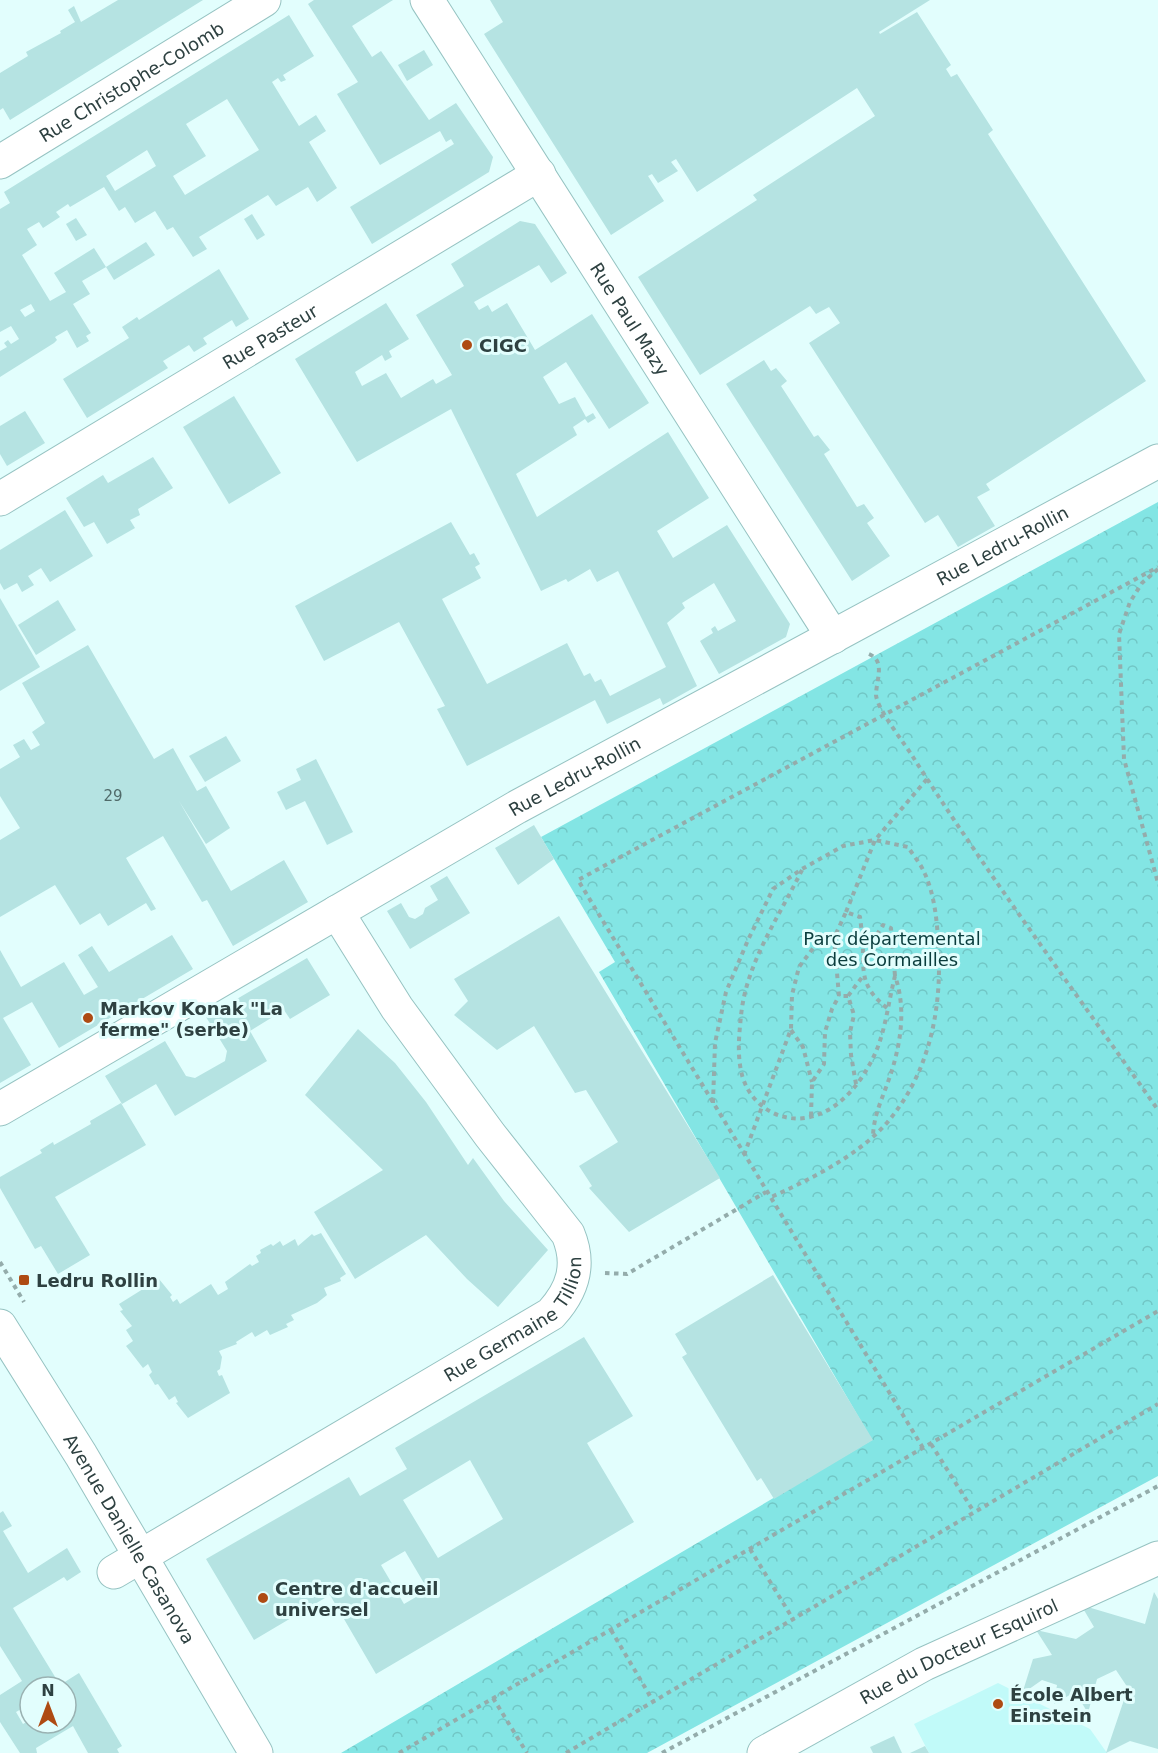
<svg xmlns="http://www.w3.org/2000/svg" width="1158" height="1753" font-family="'DejaVu Sans',sans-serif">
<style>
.built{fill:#c1faf9}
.park{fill:url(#park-crowns)}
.building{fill:#b5e3e2;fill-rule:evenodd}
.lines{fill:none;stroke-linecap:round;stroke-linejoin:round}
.minor-casing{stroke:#96c3c2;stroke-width:35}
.tertiary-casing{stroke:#96c3c2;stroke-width:35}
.path{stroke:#94acab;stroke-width:4;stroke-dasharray:4.5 4.5;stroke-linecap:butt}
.minor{stroke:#fff;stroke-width:33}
.tertiary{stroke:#fff;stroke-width:33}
.poi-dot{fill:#ae4b13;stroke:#e2fefd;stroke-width:2}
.labels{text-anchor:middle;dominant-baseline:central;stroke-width:6;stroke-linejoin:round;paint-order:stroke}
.number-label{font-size:15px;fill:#506a69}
.street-label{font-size:18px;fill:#2e4141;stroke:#e2fefd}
.poi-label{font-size:18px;font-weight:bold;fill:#2e4141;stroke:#e2fefd;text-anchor:start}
.park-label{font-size:18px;fill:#0a3d3d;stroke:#e2fefd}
</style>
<defs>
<pattern id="park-crowns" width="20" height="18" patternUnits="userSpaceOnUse" patternTransform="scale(1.5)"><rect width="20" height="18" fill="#83e5e4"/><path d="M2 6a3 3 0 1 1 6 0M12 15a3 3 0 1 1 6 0" fill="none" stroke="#71c6c5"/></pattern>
</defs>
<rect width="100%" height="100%" fill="#e2fefd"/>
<polygon class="built" points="998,1683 1090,1729 1107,1753 929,1753 914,1724"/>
<polygon class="park" points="1158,502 1158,1476 647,1753 341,1753 872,1440 599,972 615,962 541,837"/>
<g class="building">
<polygon points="118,0 203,0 10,120 3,108 0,110 0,73 28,56 26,52 61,33 60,31 75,22 68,10 74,6 81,22"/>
<polygon points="314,0 393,0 352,26 372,57 381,51 429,120 456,103 493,157 489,172 372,244 350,207 454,144 451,139 446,142 440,131 380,165 337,94 358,82 308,4"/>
<polygon points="490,0 930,0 879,32 880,34 917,12 951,65 946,69 951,77 957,74 993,130 988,134 1146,381 986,484 990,490 977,497 995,526 958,547 938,515 925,523 809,343 840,323 829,307 816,314 810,306 700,375 638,277 757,200 753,195 875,116 857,88 697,192 676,159 671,162 678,171 658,183 652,174 648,176 664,201 611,235 484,34 503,22"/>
<path d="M289,15L314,56L283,75L286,80L281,82L278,78L272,82L299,126L316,115L326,131L309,142L337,188L317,202L308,187L276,206L268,195L199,237L207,249L193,257L173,227L167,230L155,211L135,223L125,207L119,211L104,187L70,207L68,204L56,212L60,217L43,228L39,222L27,229L37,245L22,255L50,301L66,292L54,273L94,248L106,267L82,281L90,294L73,304L91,333L86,336L89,341L77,348L67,330L55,337L57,340L54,343L0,377V351L7,347L4,343L8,340L11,344L19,339L11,326L0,332V209L10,203L4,192ZM227,99L259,150L185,195L173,176L206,156L186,124ZM147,150L156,166L115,191L106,176ZM31,304L35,311L25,317L20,310Z"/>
<polygon points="424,50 433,65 407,81 398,65"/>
<polygon points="252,214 265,235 257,240 244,219"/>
<polygon points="76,218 87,235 76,241 66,224"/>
<polygon points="520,221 535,224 567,273 551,283 539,265 474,302 479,310 488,305 492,312 507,303 535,350 592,314 649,403 609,429 566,362 543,377 559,404 575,397 586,417 593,413 596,418 588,423 585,419 573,427 577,435 516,474 537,517 668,432 709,498 657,531 673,558 727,525 790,624 786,637 719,674 700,641 713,633 711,629 715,626 718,631 736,621 714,583 682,603 685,608 667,623 697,686 663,705 660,698 607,724 595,700 467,766 437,709 445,706 399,622 324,661 295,606 451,522 470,555 474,553 480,564 475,567 481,578 442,599 487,684 567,643 584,676 590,673 595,682 601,679 610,696 666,667 618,571 597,582 590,569 568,582 566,579 541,591 451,409 357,462 295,359 386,303 409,339 389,351 392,357 385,361 382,355 355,372 362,386 386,373 401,398 433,379 436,384 452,375 416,315 464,286 451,264"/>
<polygon points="146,242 155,255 114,280 106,267"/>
<polygon points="219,269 249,319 236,327 232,320 203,338 207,344 194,352 189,345 163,361 168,368 87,418 63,379 129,338 122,327 137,317 139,320"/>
<polygon points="764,360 771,371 776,368 787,381 781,386 814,437 818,435 830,450 824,454 857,507 864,504 874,518 867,523 890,556 852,581 726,384"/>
<polygon points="234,396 281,473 229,504 183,427"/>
<polygon points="25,411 45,443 7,466 0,454 0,426"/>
<polygon points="153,457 173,488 138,509 140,515 130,520 135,528 107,544 94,522 84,527 66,498 103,475 108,483"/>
<polygon points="65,510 93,556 50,582 41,568 28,576 34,585 22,592 17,583 4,590 0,583 0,550"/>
<polygon points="0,598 40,667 0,691"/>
<polygon points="58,600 76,630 36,655 18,625"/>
<polygon points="88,645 154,759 173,748 197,791 206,786 230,828 206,844 179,801 231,891 284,860 308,902 233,946 207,900 202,902 163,836 126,858 156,909 151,911 146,903 108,926 100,913 80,925 55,885 0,917 0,840 20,828 0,796 0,769 20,757 13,745 24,739 31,750 40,745 32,732 45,723 22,683"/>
<polygon points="226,736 241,761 205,782 189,756"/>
<polygon points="316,759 353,832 327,845 305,801 286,810 277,792 301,780 296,769"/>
<polygon points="534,825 554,859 518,885 495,848"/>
<polygon points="447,876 470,913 410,949 387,911 401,903 409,917 415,919 423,914 425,908 438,900 430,886"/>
<polygon points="559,916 720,1178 629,1232 589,1188 592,1186 579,1166 618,1142 586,1090 575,1093 534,1026 497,1050 454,1015 468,1001 454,979"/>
<polygon points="172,935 193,969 59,1048 32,1002 3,1018 31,1065 0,1083 0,950 21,987 64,962 84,995 98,987 78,955 92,946 109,972"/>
<polygon points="307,958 330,995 290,1019 284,1010 250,1031 267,1061 175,1116 156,1084 122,1104 105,1076 165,1041 186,1076 195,1078 225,1061 227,1051 206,1017"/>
<polygon points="358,1029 395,1063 426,1102 468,1165 473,1158 504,1201 548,1250 498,1307 467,1279 426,1235 355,1279 314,1212 383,1170 305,1095"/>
<polygon points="121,1103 146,1145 55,1197 90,1255 58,1274 41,1246 35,1249 0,1188 0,1177 42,1153 40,1150 53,1142 54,1145 91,1124 90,1121"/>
<polygon points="321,1233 346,1274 340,1278 341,1281 324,1288 327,1295 317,1303 291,1315 294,1320 286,1324 288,1327 270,1335 267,1330 255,1337 252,1332 236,1342 237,1344 219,1351 222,1357 220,1369 217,1371 219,1376 222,1375 230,1393 188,1418 176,1403 178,1402 175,1396 169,1400 158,1384 155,1385 149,1375 152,1372 148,1364 143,1368 126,1346 133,1341 126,1330 132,1326 120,1311 123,1310 119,1304 159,1279 172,1295 170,1297 173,1302 177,1299 180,1304 211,1284 218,1295 228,1289 225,1282 250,1264 252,1266 259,1262 256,1256 261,1253 260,1250 271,1244 273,1246 280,1241 283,1246 295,1239 298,1246 312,1234 314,1236"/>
<polygon points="773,1275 873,1440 774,1499 761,1478 757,1481 682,1357 687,1354 675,1334"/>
<path d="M584,1337L633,1416L587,1443L634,1522L376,1674L330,1595L254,1640L206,1559L349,1477L360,1496L407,1469L395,1448ZM470,1460L503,1519L438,1558L403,1500ZM405,1551L428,1590L404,1604L381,1565Z"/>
<path d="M3,1511L12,1526L3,1531L28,1573L67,1548L81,1572L67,1581L64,1577L13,1608L60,1685L79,1673L122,1746L117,1749L119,1753H88L73,1726L36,1748L37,1753H20L0,1722V1695L22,1681L0,1646V1513ZM30,1687H66V1723H30V1720L23,1724L16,1712L30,1704Z"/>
<polygon points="1154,1592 1158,1599 1158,1749 1130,1741 1106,1753 1128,1688 1116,1670 1097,1679 1088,1713 1075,1692 1054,1704 1057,1685 1042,1680 1022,1694 1033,1659 1052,1655 1036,1630 1076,1639 1094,1627 1081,1605 1145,1624"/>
<polygon points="894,1736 902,1753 873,1753 870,1747"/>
<polygon points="925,1746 929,1753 910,1753"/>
</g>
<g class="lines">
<defs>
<g id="minor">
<path id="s1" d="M427,0L833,637"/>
<path id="s2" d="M0,162L264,0"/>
<path id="s3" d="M0,499L539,174"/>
<path id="s4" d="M0,1109L517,807L1158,461"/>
<path id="s5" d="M114,1572L551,1314C573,1290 581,1265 568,1234L490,1135L397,1008L337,912"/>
<path id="s6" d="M764,1753L924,1664L1158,1558"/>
</g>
<g id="tertiary">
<path id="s7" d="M0,1326L81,1455L256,1753"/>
</g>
</defs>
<use href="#minor" class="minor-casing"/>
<use href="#tertiary" class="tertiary-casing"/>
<g class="path">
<polyline points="1158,569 1142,583 1130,602 1119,634 1124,759 1158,883"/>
<path d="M869,654C886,661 876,681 876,695C877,709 905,744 913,757C990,878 1076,993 1158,1110"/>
<path d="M802,870C779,917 746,963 741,1016C739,1035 737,1056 742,1075C752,1111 790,1129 824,1112C842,1104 859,1084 868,1067C885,1040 887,1007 895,976C908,1013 899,1054 885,1090C879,1106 874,1118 873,1135"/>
<polyline points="846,912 875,840 927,779"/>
<polyline points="848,996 839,996 834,938 846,912 860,917 863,942"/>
<path d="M887,1008C861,987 863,974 863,942L876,936L883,925L891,928L895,976"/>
<polyline points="791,1030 803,1047 812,1082"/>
<polyline points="856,1084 851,1055 850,1032 854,1015 848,996 863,976"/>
<path d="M713,1103L715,1043L726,992L748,940L773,889L802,869L843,846L875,840L908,847C913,855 921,864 925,874C934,894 937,919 938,941C943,1007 930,1074 885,1125C856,1157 807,1181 769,1198"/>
<polyline points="811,1116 812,1082 824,1064 825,1032 832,1009 839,996"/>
<polyline points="744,1155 791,1029 792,995 799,967 814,947 834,938"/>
<polyline points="0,1262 24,1302"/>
<polyline points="605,1273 627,1274 766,1192"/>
<polyline points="931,1444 974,1512"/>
<polyline points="923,1448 578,880 1158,567"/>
<polyline points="750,1549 793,1619"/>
<polyline points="611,1630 653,1701"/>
<polyline points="493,1698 527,1753"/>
<polyline points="399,1753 1158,1311"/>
<polyline points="566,1753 1158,1404"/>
<polyline points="662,1753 1158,1486"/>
</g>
<use href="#minor" class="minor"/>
<use href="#tertiary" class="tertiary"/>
</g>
<g class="poi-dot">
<circle cx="467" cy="345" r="6"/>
<circle cx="88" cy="1018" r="6"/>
<rect x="18" y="1274" width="12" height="12" rx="3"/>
<circle cx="263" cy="1598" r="6"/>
<circle cx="998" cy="1704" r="6"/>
</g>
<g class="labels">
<g class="number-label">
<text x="113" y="796">29</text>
</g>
<g class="street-label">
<text stroke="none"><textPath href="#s2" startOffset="154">Rue Christophe-Colomb</textPath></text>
<text stroke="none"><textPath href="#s1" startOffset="378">Rue Paul Mazy</textPath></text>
<text stroke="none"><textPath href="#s3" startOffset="315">Rue Pasteur</textPath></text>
<text stroke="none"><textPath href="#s4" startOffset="1150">Rue Ledru-Rollin</textPath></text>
<text stroke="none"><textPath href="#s4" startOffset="664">Rue Ledru-Rollin</textPath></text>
<text stroke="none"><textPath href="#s5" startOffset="478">Rue Germaine Tillion</textPath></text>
<text stroke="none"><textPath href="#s7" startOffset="249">Avenue Danielle Casanova</textPath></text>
<text stroke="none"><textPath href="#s6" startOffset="220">Rue du Docteur Esquirol</textPath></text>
</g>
<g class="poi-label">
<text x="479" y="345">CIGC</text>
<text x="100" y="1008">Markov Konak "La<tspan x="100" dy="21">ferme" (serbe)</tspan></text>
<text x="36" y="1280">Ledru Rollin</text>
<text x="275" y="1588">Centre d'accueil<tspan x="275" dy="21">universel</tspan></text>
<text x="1010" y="1694">École Albert<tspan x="1010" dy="21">Einstein</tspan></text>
</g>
<g class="park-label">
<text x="892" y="938">Parc départemental<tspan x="892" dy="21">des Cormailles</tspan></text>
</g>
</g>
<g transform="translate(48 1705)"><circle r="28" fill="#e2fefd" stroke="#9ab2b2" stroke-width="1.5"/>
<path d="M0-4.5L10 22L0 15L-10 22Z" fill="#ae4b13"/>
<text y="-9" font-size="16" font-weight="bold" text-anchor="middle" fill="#2e4141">N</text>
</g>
</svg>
